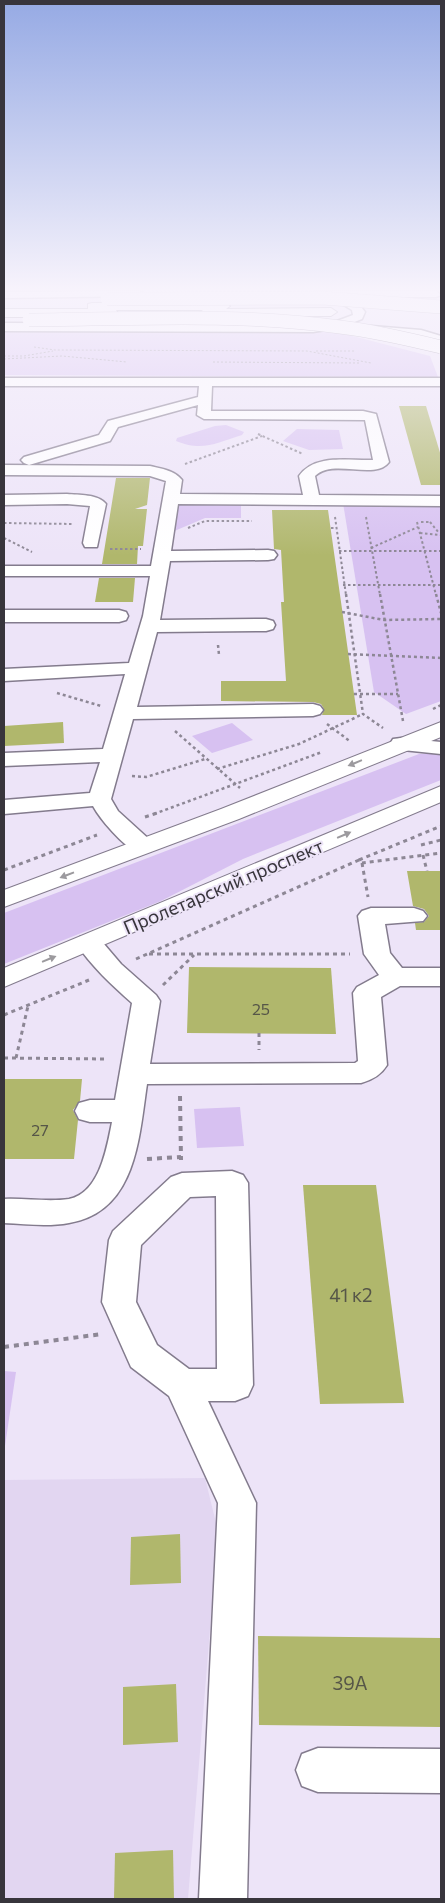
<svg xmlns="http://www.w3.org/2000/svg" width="445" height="1903" font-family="Commissioner,sans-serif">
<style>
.built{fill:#e2d6f1}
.green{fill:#d7c1f1}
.building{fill:#b0b76c}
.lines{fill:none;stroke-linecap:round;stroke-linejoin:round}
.minor-casing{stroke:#837b8d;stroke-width:3}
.major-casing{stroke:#837b8d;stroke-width:2}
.path-far4{stroke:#8d8795;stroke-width:1;stroke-dasharray:2 2;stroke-linecap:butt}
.path-far3{stroke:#8d8795;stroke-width:2;stroke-dasharray:2.5 2.5;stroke-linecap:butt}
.path-far2{stroke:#8d8795;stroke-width:2.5;stroke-dasharray:3 3;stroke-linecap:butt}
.path-far1{stroke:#8d8795;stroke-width:3;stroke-dasharray:4 4;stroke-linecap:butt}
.path{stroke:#8d8795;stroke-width:4;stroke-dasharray:5 5;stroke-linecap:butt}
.minor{fill:#fff;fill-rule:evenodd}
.major{fill:#fff;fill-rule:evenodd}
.major-bridge-casing{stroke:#837b8d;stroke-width:14;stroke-linecap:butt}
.major-bridge{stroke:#fff;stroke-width:13}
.oneway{fill:#9c9a9e}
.labels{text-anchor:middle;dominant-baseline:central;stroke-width:4;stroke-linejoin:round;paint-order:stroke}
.number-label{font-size:16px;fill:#565648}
.street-label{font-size:19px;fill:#38353c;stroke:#ede4f8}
.near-number-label{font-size:19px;fill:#565648}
</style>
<rect width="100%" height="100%" fill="#ede4f8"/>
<polygon class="built" points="205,1478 218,1531 188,1899 4,1899 4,1480"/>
<g class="green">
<polygon points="4,330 333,331 430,356 438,377 4,375"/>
<path d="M226,425L244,432L242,435C216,443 203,452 176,441L177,438L215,426Z"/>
<polygon points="297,429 339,430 343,449 309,450 283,441"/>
<polygon points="343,503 441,503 441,701 406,714 374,692"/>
<polygon points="177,504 241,505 241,518 205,518 172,532"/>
<polygon points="232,723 253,740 212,753 192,736"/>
<polygon points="433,753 441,754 441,780 243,859 161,901 4,964 4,913 419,754"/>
<polygon points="240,1107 244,1146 197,1148 194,1109"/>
<polygon points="4,1371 16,1372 5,1446 4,1446"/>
</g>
<g class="building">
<polygon points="399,406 426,406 441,456 441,485 421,485"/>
<polygon points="116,478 150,478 147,505 135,509 147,509 143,546 138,546 137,564 102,564"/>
<polygon points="272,510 328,510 357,715 322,715 324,709 321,704 313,702 221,701 221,681 286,681 281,602 284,602 281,550 274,549"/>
<polygon points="99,578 135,578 133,602 95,602"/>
<polygon points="63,722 64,743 4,746 4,726"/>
<polygon points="407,871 441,871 441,930 416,930 415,923 424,922 429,916 424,909 413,906"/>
<polygon points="189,967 331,968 336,1034 187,1033"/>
<polygon points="4,1079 82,1079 80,1101 73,1110 78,1120 74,1159 4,1159"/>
<polygon points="303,1185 376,1185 404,1403 320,1404"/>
<polygon points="180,1534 181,1583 130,1585 131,1537"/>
<polygon points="258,1636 441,1638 441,1727 259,1725"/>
<polygon points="176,1684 178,1742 123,1745 123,1687"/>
<polygon points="173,1850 174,1899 114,1899 115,1853"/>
</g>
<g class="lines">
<defs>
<g id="minor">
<polygon points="138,291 142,292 142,296 4,298 4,292"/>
<polygon points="317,291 436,291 441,295 436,297 346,297 358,303 365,312 362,319 339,328 313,332 4,331 4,323 311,324 337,321 353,315 352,310 342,304 313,296 311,294"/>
<polygon points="372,326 421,330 441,336 441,344 420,338 368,333 366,330 368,327"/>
<path d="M4,378H441V386H212L211,411H363L376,414L389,462C375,481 333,458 315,476L319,495L441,496V506L178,504L171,551L268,550L274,551L277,555L274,559L268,560L170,561L160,620L266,619L273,621L275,625L273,629L266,631L157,632L137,707L313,704L320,706L323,710L320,714L313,716L133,719L111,799L118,811L151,841L155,846L151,851C146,852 142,854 136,851C123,846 100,819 93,806L4,814V800L90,793L100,762L4,766V753L103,749L125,674L4,681V669L129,663L143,616L150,576H4V566H151L166,481L150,476L4,475V465L150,466C162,469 174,470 182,480L180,494L303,495L299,476C315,453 349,461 373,460L365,420L204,419L197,415L198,405L118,427L110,441L29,465L24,463L21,460L24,457L99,435L108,421L198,397L199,386H4Z"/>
<path d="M67,494C79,495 98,494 106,504L97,547H85L83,543L90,506L67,504L4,505V495Z"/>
<polygon points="4,610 119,610 126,612 128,616 126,620 119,622 4,622"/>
<polygon points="401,738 441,742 441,754 393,749 390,744 393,739"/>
<path d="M371,908H414L423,911L427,916L423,921L385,924L390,953L402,968H441V986H400L381,997L387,1065C381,1075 372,1080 361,1083L147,1084C139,1138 136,1212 69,1223C48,1227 25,1224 4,1223V1199C25,1198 48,1202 69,1199C100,1193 107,1147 112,1122H90L79,1119L75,1111L79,1103L90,1100H115L132,1003C112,985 91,966 76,943L80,937L89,935L98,937L121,964L156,995L160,1001L150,1064L355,1063L358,1061L353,993L357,987L379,975L364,954L358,916L362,911Z"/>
<path d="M232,1171L243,1175L248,1183L253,1385L248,1396L235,1401H208L256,1503L247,1899H199L218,1503L169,1396L131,1367L102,1302L109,1240L113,1231L171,1177L182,1173ZM216,1196L217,1369H189L157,1345L136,1302L141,1245L190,1197Z"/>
<polygon points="318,1748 441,1749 441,1793 318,1792 302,1786 296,1770 302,1754"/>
</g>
<g id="major">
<polygon points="224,302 230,306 226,309 331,308 337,312 331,316 205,317 199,313 203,310 116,310 118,313 116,316 112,317 4,317 4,309 88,309 88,304 92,303"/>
<polygon points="441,722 441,737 239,819 4,907 4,890 221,809"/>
<polygon points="441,786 441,802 4,987 4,968"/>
</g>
</defs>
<use href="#minor" class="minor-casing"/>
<use href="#major" class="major-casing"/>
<g class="path-far4">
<polyline points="34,347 55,350 307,351 371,363"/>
<polyline points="316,351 355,351"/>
<polyline points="4,356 24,356 53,351"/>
<polyline points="4,359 62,356 127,362"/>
<polyline points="213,362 359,363"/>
</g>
<g class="path-far3">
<polyline points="258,434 303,454"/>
<polyline points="185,464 262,436"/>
<polyline points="335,517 346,595"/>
<polyline points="366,517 380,595"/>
<polyline points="417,522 436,595"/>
<polyline points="421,522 430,522"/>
<polyline points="430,522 439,533"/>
<polyline points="4,523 74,524"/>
<polyline points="188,528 205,521 252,521"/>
<polyline points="331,528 336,528"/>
<polyline points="420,533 441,535"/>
<polyline points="4,538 32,552"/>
<polyline points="371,548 418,527"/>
<polyline points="110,549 141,549"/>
<polyline points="339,551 441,551"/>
<polyline points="343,585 441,585"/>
</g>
<g class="path-far2">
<polyline points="346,594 363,714 383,728"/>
<polyline points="380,594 403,721"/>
<polyline points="436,594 441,613"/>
<polyline points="342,612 384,620 441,619"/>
<polyline points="218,645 219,655"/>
<polyline points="348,654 441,658"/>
<polyline points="57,693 101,706"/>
<polyline points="354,694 398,694"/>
<polyline points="433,709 441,705"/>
<polyline points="327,724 351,742"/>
<polyline points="175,731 240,788"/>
<polyline points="217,769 299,744 363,714"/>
<polyline points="132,776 146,777 205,759"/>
<polyline points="154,814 322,752"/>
</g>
<g class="path-far1">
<polyline points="145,817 157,813"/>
<polyline points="421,845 441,840"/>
<polyline points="423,855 427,871"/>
<polyline points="359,860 441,826"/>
<polyline points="362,863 368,897"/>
<polyline points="4,870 97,835"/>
<polyline points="149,954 350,954"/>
<polyline points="136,959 359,860 362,863 441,853"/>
<polyline points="163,985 194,955"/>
<polyline points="4,1015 89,980"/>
<polyline points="259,1033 259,1050"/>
<polyline points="4,1058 108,1059"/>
<polyline points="16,1058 28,1006"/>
</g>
<g class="path">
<polyline points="180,1096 181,1160"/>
<polyline points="147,1159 181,1157"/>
<polyline points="4,1347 102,1334"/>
</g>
<use href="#minor" class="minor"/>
<use href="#major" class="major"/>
<defs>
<g id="major-bridge">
<polyline points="107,299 323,298 441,307"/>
<path d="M29,320C132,319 238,313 340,327C374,331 408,339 441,347"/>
</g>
</defs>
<use href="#major-bridge" class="major-bridge-casing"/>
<use href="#major-bridge" class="major-bridge"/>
</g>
<defs><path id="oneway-solid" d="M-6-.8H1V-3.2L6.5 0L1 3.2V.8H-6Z" transform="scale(1.25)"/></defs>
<g class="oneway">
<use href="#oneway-solid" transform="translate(355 763) rotate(158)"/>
<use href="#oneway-solid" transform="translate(344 835) rotate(-23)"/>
<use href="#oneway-solid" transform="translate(67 875) rotate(159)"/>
<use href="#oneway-solid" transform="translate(49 959) rotate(-22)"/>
</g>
<linearGradient id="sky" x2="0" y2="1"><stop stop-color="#96aae4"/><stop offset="0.52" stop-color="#f7f3fc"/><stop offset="1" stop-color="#f7f3fc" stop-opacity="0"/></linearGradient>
<rect width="445" height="556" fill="url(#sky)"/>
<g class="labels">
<g class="number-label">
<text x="261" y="1008">25</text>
<text x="40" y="1129">27</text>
</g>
<g class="street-label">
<text transform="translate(223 886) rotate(-23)">Пролетарский проспект</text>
</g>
<g class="near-number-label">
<text x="351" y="1294">41 к2</text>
<text x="350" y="1682">39А</text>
</g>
</g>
<rect width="445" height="1903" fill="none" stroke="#38353c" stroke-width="10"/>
</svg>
